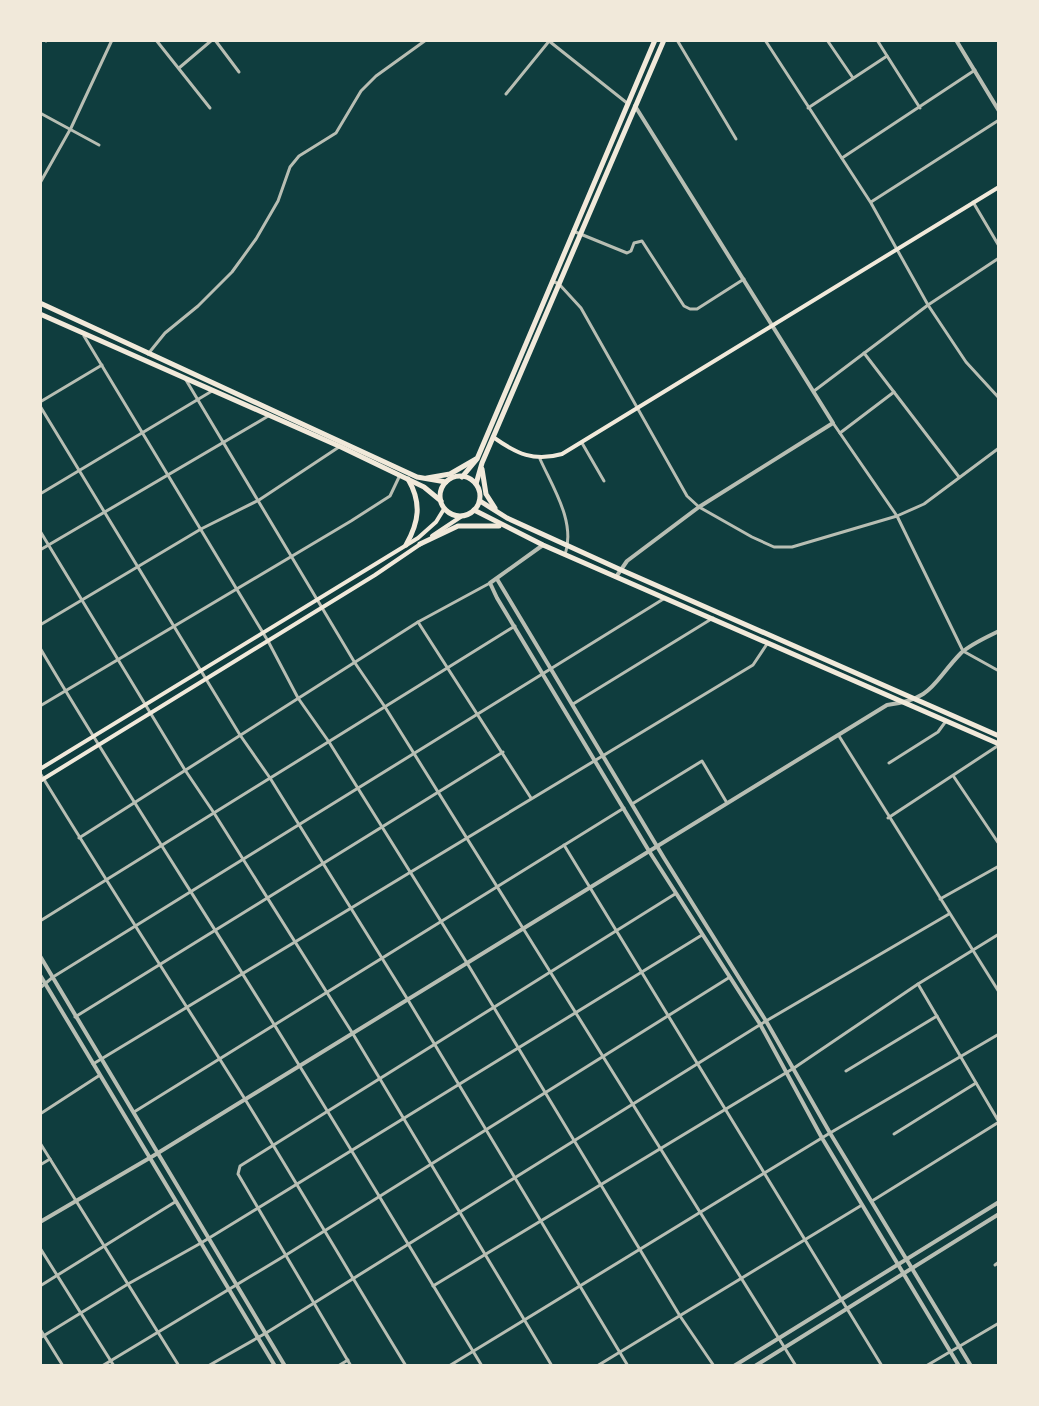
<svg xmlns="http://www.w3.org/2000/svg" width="1039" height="1406" font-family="Jost,sans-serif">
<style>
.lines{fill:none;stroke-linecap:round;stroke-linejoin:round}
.minor{stroke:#b8beb3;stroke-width:3}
.tertiary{stroke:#b8beb3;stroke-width:4}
.secondary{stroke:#f1e9da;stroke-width:4}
.primary{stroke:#f1e9da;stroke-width:5}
</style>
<rect width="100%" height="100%" fill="#0f3d3e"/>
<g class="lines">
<g class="minor">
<polyline points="45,40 46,41"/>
<polyline points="156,40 210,108"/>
<polyline points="215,40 239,72"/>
<polyline points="677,40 736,139"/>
<polyline points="765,40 871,203 928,305 966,362 999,398"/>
<polyline points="827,40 853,78"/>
<polyline points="877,40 920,108"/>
<polyline points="549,41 627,103"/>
<polyline points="179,68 212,40"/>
<polyline points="506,94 550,40"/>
<polyline points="808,108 887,56"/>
<polyline points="40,113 99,145"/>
<polyline points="842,158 975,70"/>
<polyline points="40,183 71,128 112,40"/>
<polyline points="871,202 999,120"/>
<polyline points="973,202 999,246"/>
<polyline points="573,231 627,253 631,251 634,243 642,241 684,306 690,309 697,309 744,279"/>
<polyline points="552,281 559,284 581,308 687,496 699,507 752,537 774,547 792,547 897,516 924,504 999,448"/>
<polyline points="84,336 268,641 298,698 329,742 467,963 680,1316 714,1366"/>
<polyline points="864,353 959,477"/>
<polyline points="148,354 165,333 198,306 232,272 256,239 278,201 290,167 299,156 336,133 361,91 376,76 426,40"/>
<polyline points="186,380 355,663 385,707 796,1366"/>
<polyline points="814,391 928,305 999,258"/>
<polyline points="40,402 102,365"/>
<polyline points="40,406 240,735 270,778 408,1000 628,1366"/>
<polyline points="833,423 897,516 963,651 999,671"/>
<polyline points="840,433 894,392"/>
<polyline points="582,443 604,481"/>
<path d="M540,459C553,488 576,522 565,555"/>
<polyline points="40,494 212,391"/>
<polyline points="40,531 185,770 214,813 353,1034 552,1366"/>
<polyline points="40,550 270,415"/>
<polyline points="418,622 531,798"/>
<polyline points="40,625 201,529 259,500 339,447"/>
<path d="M40,648C123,789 214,925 299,1065C361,1165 421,1266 482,1366"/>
<polyline points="573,704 713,618"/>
<polyline points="40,706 351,521 390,496 400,475"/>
<polyline points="839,736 999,992"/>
<polyline points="889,763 938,732 946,721"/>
<path d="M40,773C106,881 175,988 243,1096C298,1185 351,1276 406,1366"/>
<polyline points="954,777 999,844"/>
<polyline points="632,804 702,761 727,803"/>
<polyline points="888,818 999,745"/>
<polyline points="79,838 418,622 490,583"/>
<polyline points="564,845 882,1366"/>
<polyline points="940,899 999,866"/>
<polyline points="40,921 515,626"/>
<polyline points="40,988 53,977 665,598"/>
<polyline points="75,1017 503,752"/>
<polyline points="93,1064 753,665 767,644"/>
<polyline points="846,1071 937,1016"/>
<polyline points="134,1112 624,808"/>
<polyline points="40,1114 100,1075"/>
<polyline points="894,1134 976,1083"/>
<polyline points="40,1143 179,1366"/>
<polyline points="40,1165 50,1159"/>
<polyline points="872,1201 999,1122 918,984"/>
<polyline points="40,1248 114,1366"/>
<polyline points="995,1265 999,1262"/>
<polyline points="40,1286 175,1202"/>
<polyline points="433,1286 794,1068 918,984 999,934"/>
<polyline points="40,1329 63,1366"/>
<polyline points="40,1338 128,1284 201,1243 702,935"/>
<polyline points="102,1366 286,1255 730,977"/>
<polyline points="208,1366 266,1333 766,1021 949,914"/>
<polyline points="338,1366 348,1360"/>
<polyline points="351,1366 238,1174 240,1166 675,894"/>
<polyline points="449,1366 830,1133 999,1034"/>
<polyline points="597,1366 862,1205"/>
<polyline points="926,1366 999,1323"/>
</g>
<g class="tertiary">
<polyline points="956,40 999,111"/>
<polyline points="543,545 490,583 497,598 649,851 760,1024 822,1138 959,1366"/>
<polyline points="616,577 627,561 699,507 833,423 635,106"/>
<polyline points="497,579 664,858 766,1021 830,1133 971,1366"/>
<polyline points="40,956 285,1366"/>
<polyline points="40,975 275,1366"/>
<path d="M40,1222L153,1156L887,705C934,699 932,683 961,653C971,644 987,637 999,631"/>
<polyline points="734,1366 999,1202"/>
<polyline points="755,1366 999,1214"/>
</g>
<g class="secondary">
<path d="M493,437C517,454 534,462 562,454L999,187"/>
<polyline points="432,536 462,516"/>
<polyline points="40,769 418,538 436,522 444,509"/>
<polyline points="40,781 375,575 422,543"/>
</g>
<g class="primary">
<polyline points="40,303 417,477 446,482"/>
<polyline points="40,314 341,447 424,487 441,501"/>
<polyline points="482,469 486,494 495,508"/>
<circle cx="460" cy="496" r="20"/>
<polyline points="462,477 477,459 655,40"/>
<polyline points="427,478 450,474 476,459"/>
<polyline points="476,484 482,463 664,40"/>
<polyline points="480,501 507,518 619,569 999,736"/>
<polyline points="474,510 543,545 999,744"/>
<polyline points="420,544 458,526 499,526"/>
<path d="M406,545C419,522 422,503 408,479"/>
</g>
</g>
<rect width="1039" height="1406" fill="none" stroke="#f1e9da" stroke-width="84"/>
</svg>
